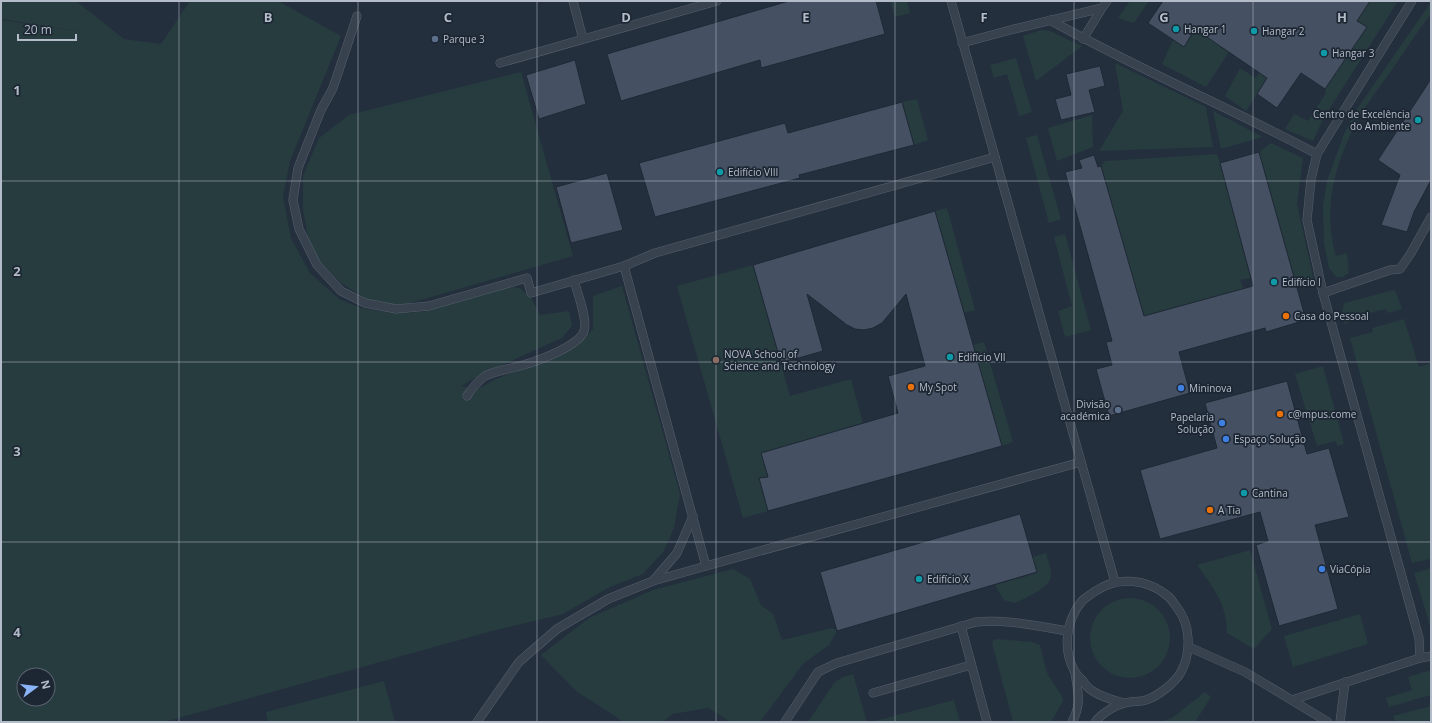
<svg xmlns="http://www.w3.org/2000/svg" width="1432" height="723" font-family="'Open Sans',sans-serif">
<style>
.green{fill:#263c3f;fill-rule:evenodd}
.building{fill:#455162;stroke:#1f2835}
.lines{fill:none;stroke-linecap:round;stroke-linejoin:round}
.lane-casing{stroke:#565f6c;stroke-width:9}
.lane{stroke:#38414e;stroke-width:8}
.grid{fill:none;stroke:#b4bcc9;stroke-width:1;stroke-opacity:0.55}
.culture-dot{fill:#0f9aa8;stroke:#1d2633;stroke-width:1.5}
.service-dot{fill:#5c6f8a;stroke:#1d2633;stroke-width:1.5}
.food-dot{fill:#e8710a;stroke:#1d2633;stroke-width:1.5}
.education-dot{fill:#8d6e63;stroke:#1d2633;stroke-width:1.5}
.shop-dot{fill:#3f7fe0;stroke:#1d2633;stroke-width:1.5}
.labels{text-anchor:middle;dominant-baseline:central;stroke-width:3.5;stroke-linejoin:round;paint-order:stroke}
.poi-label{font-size:10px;fill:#b4bcc9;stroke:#1d2633;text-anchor:start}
.grid-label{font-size:13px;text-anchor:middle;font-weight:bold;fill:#b4bcc9;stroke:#1d2633;stroke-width:3.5;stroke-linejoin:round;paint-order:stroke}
</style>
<rect width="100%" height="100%" fill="#242f3e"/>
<g class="green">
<path d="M1,1H76L124,39L161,44L190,1H278L341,36L290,161L283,196L291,238L310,273L339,299L361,308L391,313L422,312L510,287L520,288L531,298L540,315L569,311L572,326L562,338L480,375L461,386L476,390L496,379L541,362L577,346L593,329V296L622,286L680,494L674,528L664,551L643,574L610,587L563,614L492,631L164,722H1V20L96,34L1,19ZM24,675H48V699H24Z"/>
<polygon points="890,1 907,1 910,13 895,17"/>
<polygon points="1130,1 1149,1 1134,23 1118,18"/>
<polygon points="1214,1 1248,1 1219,45 1229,52 1206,87 1162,64 1173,40 1184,47"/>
<polygon points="1370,1 1398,1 1323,119 1313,141 1285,129 1294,114 1308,121 1326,93 1325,89 1367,27 1357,21"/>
<path d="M1431,2V14C1416,33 1403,54 1389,74C1380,86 1371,98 1363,111C1337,154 1321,208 1336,256L1347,253L1349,273L1342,277H1336L1329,268L1324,244L1323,205L1327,181L1344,134L1357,109Z"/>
<polygon points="1041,30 1050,31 1082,46 1036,81 1023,36"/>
<polygon points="1271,53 1275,67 1246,111 1225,96 1240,68 1256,78"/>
<polygon points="1016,58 1032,112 1019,116 1007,74 994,78 990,65"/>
<polygon points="1115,63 1206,107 1213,147 1099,151 1123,111"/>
<polygon points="521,72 573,256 407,304 377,306 341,283 320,262 308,237 303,209 303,176 319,138 349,115"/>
<polygon points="917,99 928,140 914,145 902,102"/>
<polygon points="1213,111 1263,137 1221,149"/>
<polygon points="1092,115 1093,147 1057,161 1048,128"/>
<polygon points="1037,135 1061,219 1049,223 1026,138"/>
<polygon points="1271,143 1303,158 1297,204 1314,281 1297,287 1259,152"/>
<polygon points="1217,154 1220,163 1251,278 1240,280 1244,289 1154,313 1146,326 1101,166 1105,161"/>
<polygon points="947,208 975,310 964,313 935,211"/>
<polygon points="1065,234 1091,330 1065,337 1058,311 1072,306 1054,237"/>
<polygon points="753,265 790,396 851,379 863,423 761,453 768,477 760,478 768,511 743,518 677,286"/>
<path d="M1393,290L1396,292L1402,309L1388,313L1386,309L1362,315L1363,318L1344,324C1342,316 1341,309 1345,303Z"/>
<polygon points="1404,319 1419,367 1431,363 1431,559 1412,563 1350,338 1373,332 1372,328"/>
<polygon points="984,342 1013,442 1002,446 973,345"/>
<polygon points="1323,366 1344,444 1338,446 1335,441 1317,446 1295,374"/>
<path d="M1250,550L1272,629L1254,649L1227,633C1227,604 1213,587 1197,565Z"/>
<path d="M1046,553C1048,560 1051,568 1051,575C1052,587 1025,598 1015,603L1004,600L995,585L1037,573L1032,557Z"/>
<polygon points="1431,568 1431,629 1414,573"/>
<polygon points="733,569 750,579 761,605 773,614 782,640 832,628 837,631 829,645 803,664 760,722 731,722 708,708 673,714 662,722 624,722 576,691 541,655 589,618 653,590"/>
<circle cx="1130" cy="638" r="40"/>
<polygon points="1360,614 1368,644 1293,667 1284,636"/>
<polygon points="997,639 1032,642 1040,645 1045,666 1048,675 1062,696 1063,701 1051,722 1013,722 992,643 993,640"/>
<polygon points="1431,670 1431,695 1389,707 1386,698 1412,690 1408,677"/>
<polygon points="853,674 867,722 808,722 834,683 843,677"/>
<polygon points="384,681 395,722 268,722 266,712"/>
<polygon points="1205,692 1211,697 1195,722 1160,722 1172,718"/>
<polygon points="954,700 960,722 871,722"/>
<polygon points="1431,706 1431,722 1395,722 1393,716"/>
</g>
<g class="building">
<polygon points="789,1 876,1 885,34 761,68 760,60 621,101 607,54"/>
<polygon points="1163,1 1370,1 1357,21 1367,27 1325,89 1301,73 1277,108 1257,94 1267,78 1195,29 1184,47 1148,23"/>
<polygon points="575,60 586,104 539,119 526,75"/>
<polygon points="1100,66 1105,86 1089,90 1095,112 1061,120 1055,99 1071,95 1066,74"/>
<polygon points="1431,79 1431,180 1414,212 1407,232 1381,225 1400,175 1378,160"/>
<polygon points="902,102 914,145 799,175 800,178 655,217 639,163 785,123 788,133"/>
<polygon points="1259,152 1306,320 1266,332 1265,328 1179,352 1190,393 1109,416 1096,369 1112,365 1106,342 1112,341 1065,172 1082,168 1079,160 1094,155 1098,167 1101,166 1144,316 1253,286 1220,163"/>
<polygon points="607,173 623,230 571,243 556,187"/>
<polygon points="935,211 1002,446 768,511 759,478 768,477 761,453 898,413 888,376 925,366 906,294 882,323 873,328 864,330 855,329 847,325 807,294 823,351 781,363 753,265"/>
<polygon points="1287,381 1307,454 1329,448 1349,517 1315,525 1338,609 1279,626 1256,545 1268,541 1260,512 1160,539 1140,470 1217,448 1205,403"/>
<polygon points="1020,514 1037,572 837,631 820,572"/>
</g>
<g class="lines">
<defs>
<g id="lane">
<polyline points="573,1 583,39"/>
<polyline points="951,1 1115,582"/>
<polyline points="1412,1 1317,154 1311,179 1307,220 1323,293 1419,638 1420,658"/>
<polyline points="357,16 333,88 321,110 298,168 293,200 299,229 317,265 341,291 365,303 396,309 429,306 527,278 531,293 624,266 655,253 995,157"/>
<path d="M1050,20C1137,69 1229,107 1317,154"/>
<polyline points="1083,39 1102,8"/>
<polyline points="962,43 1014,29 1102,8 1107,1"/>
<polyline points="500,63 717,1"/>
<polyline points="624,266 706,566"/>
<polyline points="1323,293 1390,270 1400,269 1411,253 1431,217"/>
<path d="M467,396C472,388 477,382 485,376C497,370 511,369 523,365C538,361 579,346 584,331C588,319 577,293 574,280"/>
<polyline points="653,581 677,553 693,516"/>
<polyline points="961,626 987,722"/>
<polyline points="1189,647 1245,672 1328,722"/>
<polyline points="873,693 971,665"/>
<polyline points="1292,700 1420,658 1431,656"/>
<polyline points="477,722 519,662 557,629 608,599 653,581 706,566 1081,462"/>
<path d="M785,722L818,672L837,663L976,622C1006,619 1037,626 1067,631"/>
<path d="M1072,722C1082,703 1078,693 1075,673"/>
<path d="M1095,722C1101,714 1115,705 1125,703C1132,701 1140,702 1146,700C1158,696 1175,683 1181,672C1191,653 1191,626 1178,609C1175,605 1172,600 1169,597C1147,578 1117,576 1094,592C1090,595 1085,598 1082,601C1066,620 1062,650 1075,672C1077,675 1080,678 1083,681C1085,684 1088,688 1091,690C1101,697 1112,700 1124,703"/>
<polyline points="1340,722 1345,682"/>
</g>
</defs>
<use href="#lane" class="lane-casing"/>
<use href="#lane" class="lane"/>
</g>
<path class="grid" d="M179,1V722M358,1V722M537,1V722M716,1V722M895,1V722M1074,1V722M1253,1V722M1,181H1431M1,362H1431M1,542H1431"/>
<g class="culture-dot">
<circle cx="1176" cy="29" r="4"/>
<circle cx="1254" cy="31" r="4"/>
<circle cx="1324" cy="53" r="4"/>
<circle cx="1418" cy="120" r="4"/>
<circle cx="720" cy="172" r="4"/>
<circle cx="1274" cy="282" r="4"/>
<circle cx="950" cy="357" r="4"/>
<circle cx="1244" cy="493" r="4"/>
<circle cx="919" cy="579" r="4"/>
</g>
<g class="service-dot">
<circle cx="435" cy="39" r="4"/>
<circle cx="1118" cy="410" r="4"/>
</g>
<g class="food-dot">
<circle cx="1286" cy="316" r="4"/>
<circle cx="911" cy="387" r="4"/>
<circle cx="1280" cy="414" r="4"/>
<circle cx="1210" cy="510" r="4"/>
</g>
<circle class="education-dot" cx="716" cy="360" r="4"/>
<g class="shop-dot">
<circle cx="1181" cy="388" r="4"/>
<circle cx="1222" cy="423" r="4"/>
<circle cx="1226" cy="439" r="4"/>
<circle cx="1322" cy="569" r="4"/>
</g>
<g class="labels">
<g class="poi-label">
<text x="1184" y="29">Hangar 1</text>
<text x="1262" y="31">Hangar 2</text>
<text x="443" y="39">Parque 3</text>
<text x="1332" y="53">Hangar 3</text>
<text x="1410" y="114" text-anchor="end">Centro de Excelência<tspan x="1410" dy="12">do Ambiente</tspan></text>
<text x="728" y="172">Edifício VIII</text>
<text x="1282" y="282">Edifício I</text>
<text x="1294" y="316">Casa do Pessoal</text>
<text x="724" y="354">NOVA School of<tspan x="724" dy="12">Science and Technology</tspan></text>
<text x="958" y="357">Edifício VII</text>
<text x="919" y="387">My Spot</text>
<text x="1189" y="388">Mininova</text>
<text x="1110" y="404" text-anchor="end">Divisão<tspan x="1110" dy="12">académica</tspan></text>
<text x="1288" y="414">c@mpus.come</text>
<text x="1214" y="417" text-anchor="end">Papelaria<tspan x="1214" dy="12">Solução</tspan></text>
<text x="1234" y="439">Espaço Solução</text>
<text x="1252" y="493">Cantina</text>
<text x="1218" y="510">A Tia</text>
<text x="1330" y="569">ViaCópia</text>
<text x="927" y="579">Edifício X</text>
</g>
</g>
<g class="grid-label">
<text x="268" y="22">B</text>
<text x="448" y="22">C</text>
<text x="626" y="22">D</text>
<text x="806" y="22">E</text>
<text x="984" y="22">F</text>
<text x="1164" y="22">G</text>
<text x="1342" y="22">H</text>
<text x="17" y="95">1</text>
<text x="17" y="276">2</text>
<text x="17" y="456">3</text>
<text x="17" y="637">4</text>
</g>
<rect width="1432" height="723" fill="none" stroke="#b4bcc9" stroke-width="4"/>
<g transform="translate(36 687) rotate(75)"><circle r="19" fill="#1d2633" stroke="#59626f"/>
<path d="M0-3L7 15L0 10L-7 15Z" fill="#8ab4f8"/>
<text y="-6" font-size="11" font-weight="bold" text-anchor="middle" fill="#b4bcc9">N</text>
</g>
<path d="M18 34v6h58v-6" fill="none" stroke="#b4bcc9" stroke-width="2"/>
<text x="24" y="34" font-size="12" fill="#b4bcc9" stroke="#1d2633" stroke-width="3" paint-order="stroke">20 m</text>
</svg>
